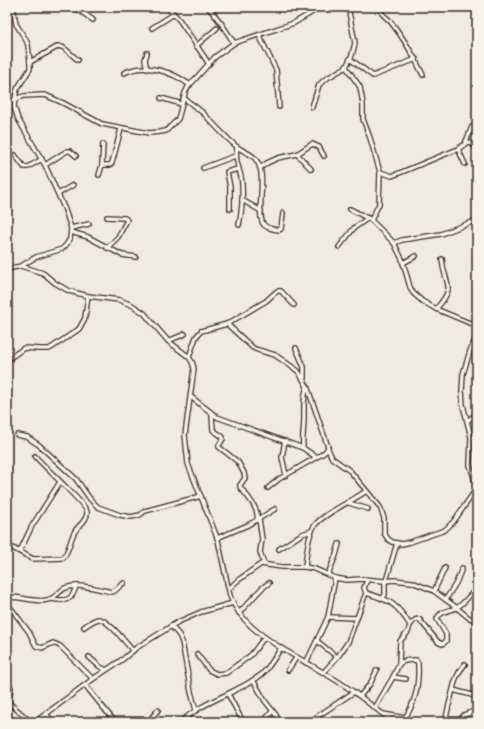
<svg xmlns="http://www.w3.org/2000/svg" width="484" height="729" font-family="'Indie Flower',sans-serif">
<style>
.lines{fill:none;stroke-linecap:round;stroke-linejoin:round}
.minor-casing{stroke:#3b2a1e;stroke-width:6}
.minor{stroke:#f7f3e8;stroke-width:3.5}
</style>
<rect width="100%" height="100%" fill="#efebe0"/>
<filter id="ink" filterUnits="userSpaceOnUse"><feTurbulence type="fractalNoise" baseFrequency=".025" numOctaves="2"/><feDisplacementMap in="SourceGraphic" scale="8" xChannelSelector="R" yChannelSelector="G"/><feConvolveMatrix kernelMatrix="1 2 1 2 8 2 1 2 1" color-interpolation-filters="sRGB"/></filter>
<g filter="url(#ink)">
<g class="lines">
<defs>
<g id="minor">
<polyline points="13,7 16,24 26,40 28,45 30,62 30,69 17,89 15,99"/>
<polyline points="69,7 79,10 93,20"/>
<polyline points="168,7 180,21 209,64"/>
<polyline points="208,7 221,23 234,43"/>
<polyline points="348,7 355,43 352,55 346,67 360,87 363,104 363,119 370,138 380,172 379,204 371,220"/>
<path d="M379,7C380,14 386,17 390,21C404,38 414,56 423,75"/>
<polyline points="152,28 174,14"/>
<polyline points="259,35 276,70 279,107"/>
<polyline points="196,46 217,28"/>
<polyline points="350,59 373,76 416,59"/>
<polyline points="30,62 59,46 64,48 78,60"/>
<polyline points="147,69 145,60 147,53"/>
<path d="M124,73C145,62 173,72 190,85"/>
<polyline points="7,98 14,101"/>
<polyline points="161,98 182,104"/>
<path d="M184,98C190,103 197,108 203,113C214,124 224,136 236,146C245,154 255,152 260,168C265,182 256,217 264,225C268,229 274,229 279,230L281,229L283,213"/>
<polyline points="312,107 319,85 324,80 346,67"/>
<polyline points="466,141 477,147"/>
<path d="M237,147C234,163 241,169 242,184C243,198 242,211 239,225"/>
<polyline points="458,149 465,164"/>
<polyline points="297,154 311,169"/>
<polyline points="15,155 24,167 28,167 42,159"/>
<polyline points="45,165 67,151 70,151 76,156"/>
<polyline points="102,165 110,165 112,163 121,129"/>
<polyline points="203,168 235,156"/>
<polyline points="260,168 267,163 278,158 297,154 312,144 319,147 324,156"/>
<polyline points="380,172 392,176 458,149 465,144 472,127"/>
<polyline points="99,175 102,165 103,144"/>
<polyline points="58,194 73,185"/>
<polyline points="242,200 261,211"/>
<polyline points="230,209 230,187 227,172 238,169"/>
<polyline points="350,209 371,220 394,243 402,259 410,287 413,293 422,301 436,309 477,326"/>
<polyline points="71,228 89,224"/>
<polyline points="71,232 88,237 122,255 136,257"/>
<polyline points="394,243 402,240 441,234 477,220"/>
<polyline points="339,247 354,228 368,218"/>
<polyline points="107,248 118,237 127,220 125,218 107,217"/>
<polyline points="403,263 416,256"/>
<path d="M21,266L43,273L55,283L69,291L88,296L119,300L132,305L144,313L168,341L189,357L192,362L194,368L185,435L188,464L218,540L230,596C240,621 259,634 281,648C301,660 322,671 342,684C360,695 376,710 394,722"/>
<polyline points="7,269 21,266 36,257 62,249 66,245 70,239 71,228 65,210 45,165 18,119 14,107 15,99 24,96 45,95 63,103 102,124 149,133 160,132 166,131 178,119 185,93 188,87 215,57 234,43 294,23 321,7"/>
<path d="M436,309C458,284 444,286 442,259"/>
<polyline points="227,324 253,348 258,350 275,355 298,371 307,386 328,447 326,451 322,454 279,479 268,488"/>
<polyline points="168,341 185,334"/>
<polyline points="296,348 304,367 304,378"/>
<polyline points="189,357 196,337 201,331 227,324 266,301 277,291 281,291 294,305"/>
<polyline points="7,360 24,348 40,349 49,349 54,346 79,329 85,318 88,296"/>
<polyline points="191,397 217,417 303,448 316,457"/>
<path d="M212,415L213,430L223,437V439L219,445V447L238,462L244,473L245,478L240,485V487C246,495 260,509 257,520L248,525L217,538"/>
<polyline points="467,421 477,414"/>
<polyline points="17,435 27,437 39,445 76,479 90,499 98,507 120,515 131,517 140,515 145,511 201,496"/>
<polyline points="285,441 282,457 286,475"/>
<path d="M303,448C302,437 304,428 304,418C304,406 303,397 307,386"/>
<polyline points="328,449 332,458 350,471 380,507 384,518 384,533 388,539 392,542 402,544 410,542 445,530 454,521 477,488 470,465 471,437 463,405 462,391 463,374 470,351 477,336"/>
<polyline points="349,503 368,509"/>
<polyline points="259,519 262,539 260,552 264,564"/>
<polyline points="257,520 275,509"/>
<path d="M7,545L33,559L63,558C69,551 70,541 74,533C77,526 88,521 87,512C86,504 43,466 35,456"/>
<polyline points="279,549 302,534 312,531"/>
<polyline points="20,551 32,526 60,482"/>
<path d="M305,567C306,556 308,534 315,525C324,513 353,501 366,491"/>
<polyline points="328,574 336,555 339,544"/>
<polyline points="386,581 397,543"/>
<polyline points="229,589 237,581 261,564 282,567 305,567 315,569 335,578 347,580 362,579 385,581 394,580 412,582 434,591 457,608 469,618 477,620"/>
<polyline points="434,591 445,568"/>
<path d="M366,593C390,600 397,604 410,625"/>
<path d="M7,597C20,596 36,603 47,600C55,599 59,591 65,588C79,583 98,589 112,592C117,591 119,585 124,583"/>
<path d="M51,599C65,601 72,602 76,586"/>
<polyline points="382,599 385,595 385,581"/>
<polyline points="446,599 456,583 462,568"/>
<polyline points="7,603 29,632 36,646 42,648 53,643 60,646 93,679"/>
<polyline points="239,613 262,588 269,583"/>
<polyline points="328,617 357,618"/>
<polyline points="171,626 179,635 182,642 191,692 196,710"/>
<path d="M84,627C88,624 94,620 98,619C107,618 127,644 133,651"/>
<polyline points="317,641 337,657"/>
<polyline points="197,654 209,670 217,674 226,673 251,655 264,638"/>
<polyline points="89,657 99,666 106,670"/>
<polyline points="306,663 328,617 335,578"/>
<path d="M399,664C403,660 410,660 416,660L418,663C419,685 416,704 402,722"/>
<polyline points="288,670 296,658"/>
<polyline points="323,673 339,655 348,642 366,593 364,588 367,580"/>
<polyline points="393,677 406,679"/>
<polyline points="7,678 11,688 8,702 31,722"/>
<polyline points="253,680 265,701 276,715 279,722"/>
<polyline points="85,685 115,722"/>
<polyline points="453,690 472,695 477,700"/>
<polyline points="228,694 243,722"/>
<polyline points="360,696 370,684 377,670"/>
<path d="M375,708L393,677L399,664L400,641L408,632L410,625L415,620L419,619L438,642L442,644L444,643L446,641V634L437,619C440,611 449,611 456,608C462,605 473,592 477,587"/>
<polyline points="473,712 477,722"/>
<polyline points="46,714 53,722"/>
<polyline points="383,714 406,718"/>
<polyline points="35,722 93,679 123,659 136,648 178,622 201,612 233,603"/>
<polyline points="148,722 158,710"/>
<path d="M181,722C204,700 236,694 261,675C269,668 275,657 281,648"/>
<polyline points="263,722 271,713 272,710"/>
<polyline points="309,722 354,692"/>
<path d="M446,722C446,713 449,706 451,697C455,682 455,676 465,664"/>
<polyline points="458,722 464,715 477,710"/>
</g>
</defs>
<use href="#minor" class="minor-casing"/>
<use href="#minor" class="minor"/>
</g>
</g>
<rect width="484" height="729" fill="none" stroke="#f7f3e8" stroke-width="24"/>
<rect x="12" y="12" width="460" height="705" fill="none" stroke="#3b2a1e" stroke-width="1.5" filter="url(#ink)"/>
</svg>
